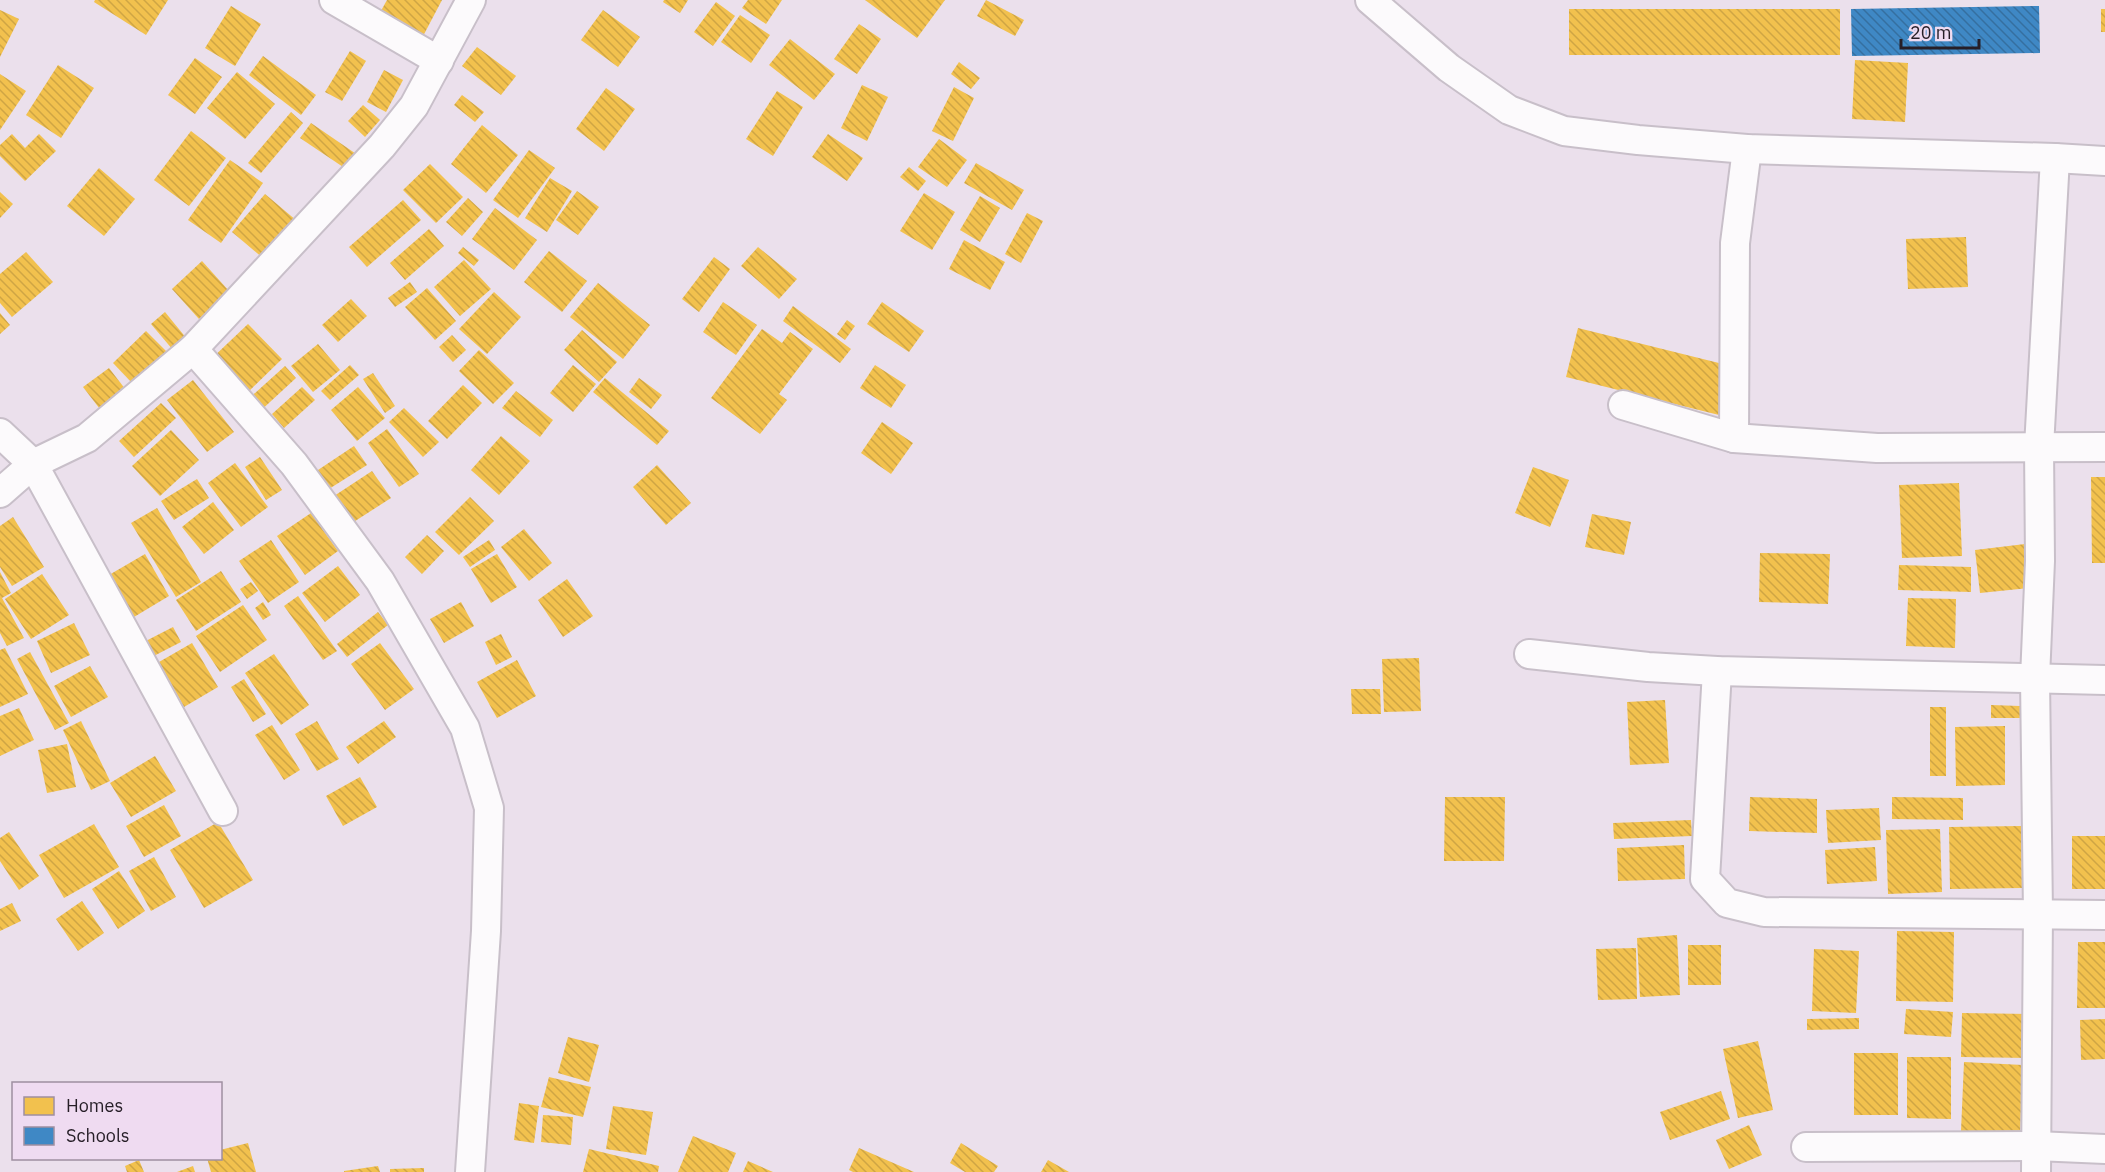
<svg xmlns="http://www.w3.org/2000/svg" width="2105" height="1172" font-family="'IBM Plex Sans',sans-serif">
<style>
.homes{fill:url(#homes-back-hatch)}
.schools{fill:url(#schools-back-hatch)}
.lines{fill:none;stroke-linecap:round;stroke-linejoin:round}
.minor-casing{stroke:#c8bfc9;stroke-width:32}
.minor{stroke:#fcfafc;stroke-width:28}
</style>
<defs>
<pattern id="homes-back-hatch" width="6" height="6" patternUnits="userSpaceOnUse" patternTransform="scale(1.5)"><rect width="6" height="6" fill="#f2c14e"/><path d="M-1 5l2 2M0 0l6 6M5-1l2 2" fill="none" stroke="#cfa544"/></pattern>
<pattern id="schools-back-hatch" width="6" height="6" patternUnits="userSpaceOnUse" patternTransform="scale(1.5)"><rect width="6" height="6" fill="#3f88c5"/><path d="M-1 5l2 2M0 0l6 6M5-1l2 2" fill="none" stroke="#356fa0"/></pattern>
</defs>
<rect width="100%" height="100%" fill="#ebe0ec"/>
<g class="homes">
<polygon points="95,0 168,0 146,35 94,2"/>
<polygon points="387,0 442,0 421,40 377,18"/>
<polygon points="664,0 688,0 680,13 663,2"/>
<polygon points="748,0 782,0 766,24 742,8"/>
<polygon points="865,0 945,0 917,38"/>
<polygon points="986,0 1024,20 1015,36 977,16"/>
<polygon points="716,2 735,16 713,46 694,32"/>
<polygon points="231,6 261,24 235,66 205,48"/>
<rect x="1569" y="9" width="271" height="46"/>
<rect x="2101" y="9" width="4" height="23"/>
<polygon points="0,10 19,19 0,57"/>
<polygon points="603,10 640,37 618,67 581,40"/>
<polygon points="740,15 770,35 751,63 721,42"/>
<polygon points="859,24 881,39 857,74 834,59"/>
<polygon points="790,39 835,74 814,100 769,65"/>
<polygon points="477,47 516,76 501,95 462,66"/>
<polygon points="350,51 366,61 342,101 325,92"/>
<polygon points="263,56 316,95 301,115 249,75"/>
<polygon points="195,58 222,77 195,114 168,95"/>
<polygon points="1855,60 1908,63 1905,122 1852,119"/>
<polygon points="959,62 980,78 971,89 951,74"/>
<polygon points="58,65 94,88 61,138 26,115"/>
<polygon points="384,70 403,80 386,112 367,102"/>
<polygon points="237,72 275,104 245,139 207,108"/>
<polygon points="0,74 26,91 0,130"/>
<polygon points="862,85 888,97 867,141 841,128"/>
<polygon points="954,87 974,98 953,141 932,131"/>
<polygon points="606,88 635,109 604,151 576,129"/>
<polygon points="777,91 803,107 773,156 746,139"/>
<polygon points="462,95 484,112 475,122 454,105"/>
<polygon points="363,105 380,120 365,137 348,121"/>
<polygon points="291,112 303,123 261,173 248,163"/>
<polygon points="311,123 362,158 352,173 300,138"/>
<polygon points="482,125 518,155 486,193 451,164"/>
<polygon points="191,131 226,158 189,206 154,180"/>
<polygon points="12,134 25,148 39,134 56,151 25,181 0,156 0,145"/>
<polygon points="828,134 863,158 847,181 812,157"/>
<polygon points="939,139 967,160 947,187 918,167"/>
<polygon points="529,150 555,168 518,218 493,200"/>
<polygon points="230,160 263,183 221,243 188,220"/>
<polygon points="976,163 1024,190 1012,210 964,183"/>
<polygon points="430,164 463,197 436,223 403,190"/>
<polygon points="909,167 926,181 918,191 900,177"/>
<polygon points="99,168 135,199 104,236 67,206"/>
<polygon points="550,178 572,191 547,232 525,218"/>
<polygon points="577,191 599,207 578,235 556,220"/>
<polygon points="0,192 13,204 0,218"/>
<polygon points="924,193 955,212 932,250 900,231"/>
<polygon points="265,194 297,221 264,259 232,232"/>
<polygon points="980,196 1000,208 980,242 960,230"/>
<polygon points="468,198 483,212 462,236 446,222"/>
<polygon points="403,200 421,220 367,267 349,247"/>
<polygon points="495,208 537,240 514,270 472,239"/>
<polygon points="1027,213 1043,221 1021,263 1005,254"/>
<polygon points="429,229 444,246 405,280 390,263"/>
<polygon points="1966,237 1968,287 1908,289 1906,239"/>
<polygon points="964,240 1005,262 990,290 949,269"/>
<polygon points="463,247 479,260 474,266 458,253"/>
<polygon points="758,247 797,279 779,299 741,266"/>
<polygon points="549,251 587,281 562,312 524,282"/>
<polygon points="26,252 53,282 12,317 0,303 0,274"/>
<polygon points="714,257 730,269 699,312 682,299"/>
<polygon points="464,260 491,289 460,316 434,287"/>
<polygon points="202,261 229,291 199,319 172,289"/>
<polygon points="410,282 417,292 395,307 388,298"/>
<polygon points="598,283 650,325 623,359 570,317"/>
<polygon points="427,288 456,321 435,340 405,307"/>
<polygon points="494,292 521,317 487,354 459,329"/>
<polygon points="351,299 367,316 338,342 322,325"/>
<polygon points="723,302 757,325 736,355 703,332"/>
<polygon points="882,302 924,331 909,352 867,324"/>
<polygon points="793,306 851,349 840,363 783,321"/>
<polygon points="165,312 187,339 173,350 151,324"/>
<polygon points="0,313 10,325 0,334"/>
<polygon points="847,320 855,326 845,340 837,334"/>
<polygon points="248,324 282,359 243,397 208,362"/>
<polygon points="1578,328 1731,366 1719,415 1566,377"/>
<polygon points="762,329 782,343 790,332 813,349 779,394 787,400 760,434 711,398"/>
<polygon points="582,330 617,362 599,382 564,350"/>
<polygon points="146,331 168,353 134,385 113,363"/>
<polygon points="452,335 466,350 453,362 439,347"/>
<polygon points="318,344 340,370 313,392 291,366"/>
<polygon points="479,350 514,383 493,404 459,371"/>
<polygon points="350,365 359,375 330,400 321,391"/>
<polygon points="573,365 596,384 573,412 550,393"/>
<polygon points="875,365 906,385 891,408 860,388"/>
<polygon points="285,366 296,378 257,414 245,402"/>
<polygon points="109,368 129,394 103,413 83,387"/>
<polygon points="373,373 395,406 385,413 363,379"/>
<polygon points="605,378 669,431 657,445 593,392"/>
<polygon points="639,378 662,395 651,409 629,392"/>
<polygon points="193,380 234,432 207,452 167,400"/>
<polygon points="463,385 482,403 447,439 428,421"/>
<polygon points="302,387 315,400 284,428 272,414"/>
<polygon points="358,387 385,418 357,441 331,410"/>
<polygon points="516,391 553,420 540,437 502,408"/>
<polygon points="161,403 176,418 134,457 119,441"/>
<polygon points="404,408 439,442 423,457 389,422"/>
<polygon points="882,422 913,443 891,474 861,453"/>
<polygon points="387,429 419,474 399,487 368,443"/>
<polygon points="171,430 199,460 160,496 132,466"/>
<polygon points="501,436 530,461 499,495 471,470"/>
<polygon points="354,446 367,465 321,494 309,476"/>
<polygon points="260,457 282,490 266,500 245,467"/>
<polygon points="235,463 268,507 241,527 208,483"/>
<polygon points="657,465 691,503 666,525 633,487"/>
<polygon points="1533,467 1569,480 1550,527 1515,513"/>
<polygon points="372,471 391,498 349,525 331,498"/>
<polygon points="2091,477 2105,477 2105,563 2092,563"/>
<polygon points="197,479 209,498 174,520 161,501"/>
<polygon points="1959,483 1962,556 1902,558 1899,485"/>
<polygon points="470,497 494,521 459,555 435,532"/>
<polygon points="213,502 234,530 204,554 182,527"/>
<polygon points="157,508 201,582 176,597 131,523"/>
<polygon points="311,513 338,551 305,575 277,536"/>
<polygon points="1592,514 1631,522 1624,555 1585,547"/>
<polygon points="13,517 44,567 12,586 0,567 0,526"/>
<polygon points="524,529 552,563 529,581 501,547"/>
<polygon points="427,535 444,551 422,574 405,557"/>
<polygon points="271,540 299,582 268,603 239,561"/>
<polygon points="489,540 495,550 470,567 463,557"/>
<polygon points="2025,544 2029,588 1980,593 1975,550"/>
<polygon points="1760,553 1830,554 1828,604 1759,602"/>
<polygon points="145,554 169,596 134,617 109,575"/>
<polygon points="497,554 517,587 491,603 471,569"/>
<polygon points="1899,565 1971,567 1971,592 1898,590"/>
<polygon points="338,566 360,595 325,622 302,593"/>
<polygon points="221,571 241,602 196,631 176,600"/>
<polygon points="0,572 11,593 2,598 24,638 7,646 0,633"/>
<polygon points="42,574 69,615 31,639 5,599"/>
<polygon points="567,579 593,616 563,637 538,600"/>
<polygon points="251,582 258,591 247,599 240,589"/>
<polygon points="298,596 337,651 323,660 284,606"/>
<polygon points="1908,598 1956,599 1955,648 1906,646"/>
<polygon points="263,602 271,615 263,620 255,608"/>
<polygon points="461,602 474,626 444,643 430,619"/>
<polygon points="243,605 267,640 220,672 196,636"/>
<polygon points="378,612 388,625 347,657 337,644"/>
<polygon points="74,623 90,655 51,673 37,641"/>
<polygon points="173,627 181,642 146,660 138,645"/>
<polygon points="501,634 512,657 496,665 485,642"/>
<polygon points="192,643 218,687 184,707 159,662"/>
<polygon points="380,643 414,689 385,710 351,664"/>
<polygon points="5,648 28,694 0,707 0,650"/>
<polygon points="30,652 69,723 55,730 17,659"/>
<polygon points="274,654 309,705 281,725 245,673"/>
<polygon points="1419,658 1421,711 1384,712 1382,659"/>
<polygon points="517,660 536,696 497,718 477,682"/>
<polygon points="90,666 108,697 71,717 54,686"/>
<polygon points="244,679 266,714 253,722 231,687"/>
<polygon points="1351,689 1380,689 1381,714 1352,714"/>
<polygon points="1665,700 1669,763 1630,765 1627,702"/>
<polygon points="1991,705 2020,706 2020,718 1991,718"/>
<rect x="1930" y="707" width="16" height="69"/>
<polygon points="19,708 34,740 0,756 0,716"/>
<polygon points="81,721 110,781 91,790 63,730"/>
<polygon points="317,721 339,759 317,771 295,734"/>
<polygon points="384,721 396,737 358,764 346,747"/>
<polygon points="272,725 300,770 284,780 255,735"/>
<polygon points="2005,726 2005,785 1956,786 1955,727"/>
<polygon points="67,744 76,787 47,793 38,750"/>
<polygon points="155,756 176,791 131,817 110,783"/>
<polygon points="360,777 377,807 343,826 326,796"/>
<polygon points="1445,797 1505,797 1504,861 1444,861"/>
<polygon points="1750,797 1817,799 1817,833 1749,831"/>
<polygon points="1892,797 1963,798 1963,820 1892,819"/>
<polygon points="164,805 181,836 144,857 126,826"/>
<polygon points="1879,808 1881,840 1828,843 1826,810"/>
<polygon points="1691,820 1692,836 1614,839 1613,823"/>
<polygon points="218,822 253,880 204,908 170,850"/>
<polygon points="94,824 119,867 64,898 39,855"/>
<polygon points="2021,826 2022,888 1950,889 1949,827"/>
<polygon points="1940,829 1942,892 1888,894 1886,830"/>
<polygon points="9,832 39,876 19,890 0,861 0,838"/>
<rect x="2072" y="836" width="33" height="53"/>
<polygon points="1684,845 1685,879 1618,881 1617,848"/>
<polygon points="1875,847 1877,881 1827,884 1825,850"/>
<polygon points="154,857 176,897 151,911 129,871"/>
<polygon points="119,871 145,911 118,929 92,889"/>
<polygon points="82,901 104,933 78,951 56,919"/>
<polygon points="12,903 21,921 0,931 0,909"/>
<polygon points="1897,931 1954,932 1953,1002 1896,1001"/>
<polygon points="1677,935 1680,995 1640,997 1637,938"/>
<polygon points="2078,942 2105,942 2105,1008 2077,1008"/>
<rect x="1688" y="945" width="33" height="40"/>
<polygon points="1636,948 1637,999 1598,1000 1596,949"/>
<polygon points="1814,949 1859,951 1856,1013 1812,1011"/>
<polygon points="1906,1009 1953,1012 1951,1037 1904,1034"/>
<polygon points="1962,1013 2030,1014 2029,1058 1961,1057"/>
<polygon points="1859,1018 1859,1029 1807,1030 1807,1019"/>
<polygon points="2105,1019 2105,1059 2081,1060 2080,1020"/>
<polygon points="568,1037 599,1045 589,1082 558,1073"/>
<polygon points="1758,1041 1773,1110 1738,1118 1723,1049"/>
<rect x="1854" y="1053" width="44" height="62"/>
<polygon points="1907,1057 1951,1057 1951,1119 1907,1118"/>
<polygon points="1964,1062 2023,1065 2020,1133 1961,1131"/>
<polygon points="549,1077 591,1087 583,1117 541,1107"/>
<polygon points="1721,1091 1730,1119 1670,1140 1660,1112"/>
<polygon points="519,1103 539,1106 534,1143 514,1140"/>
<polygon points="613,1106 653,1112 646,1155 606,1149"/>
<polygon points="543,1115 573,1117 571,1145 541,1142"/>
<polygon points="1749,1125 1762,1155 1729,1169 1716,1140"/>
<polygon points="693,1136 736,1153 728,1172 678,1172"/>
<polygon points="248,1143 256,1172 211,1172 207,1158 220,1158 220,1150"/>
<polygon points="961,1143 998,1166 994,1172 965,1172 950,1163"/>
<polygon points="859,1148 914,1172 853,1172 849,1170"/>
<polygon points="589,1149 659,1166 658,1172 583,1172"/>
<polygon points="139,1160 144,1172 127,1172 125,1166"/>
<polygon points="1048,1160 1069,1172 1041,1172"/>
<polygon points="748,1161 773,1172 743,1172"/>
<polygon points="193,1166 195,1172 177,1172"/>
<polygon points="378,1166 380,1172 344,1172 344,1171"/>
<polygon points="424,1168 424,1172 390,1172 390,1169"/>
</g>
<polygon class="schools" points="2039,6 2040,53 1852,56 1851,9"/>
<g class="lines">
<defs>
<g id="minor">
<polyline points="334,0 439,61"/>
<polyline points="1370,0 1449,68 1509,110 1564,131 1638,140 1747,149 2055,158 2105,161"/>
<polyline points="193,349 294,464 380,581 465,728 489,808 486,931 470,1172"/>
<polyline points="1623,405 1734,438 1877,448 2105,447"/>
<polyline points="0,433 33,464 223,811"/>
<polyline points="1734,438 1735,243 1747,149"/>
<polyline points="0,493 33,464 87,438 193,349 382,146 414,106 471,0"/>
<polyline points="1529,654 1648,667 1717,671 2105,680"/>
<polyline points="1717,671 1705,879 1727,903 1764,912 2105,915"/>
<polyline points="1806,1147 2036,1146 2105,1149"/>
<polyline points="2036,1172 2038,913 2035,678 2040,561 2039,447 2055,158"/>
</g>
</defs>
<use href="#minor" class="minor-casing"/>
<use href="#minor" class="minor"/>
</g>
<rect x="12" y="1082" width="210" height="78" fill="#efdbf1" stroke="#9f8fa0" stroke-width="1.5"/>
<rect x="24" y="1097" width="30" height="18" fill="#f2c14e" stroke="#9f8fa0" stroke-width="1.5"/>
<text x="66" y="1112" font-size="18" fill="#261e27">Homes</text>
<rect x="24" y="1127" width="30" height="18" fill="#3f88c5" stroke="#9f8fa0" stroke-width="1.5"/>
<text x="66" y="1142" font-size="18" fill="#261e27">Schools</text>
<path d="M1901 39v9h78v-9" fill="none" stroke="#261e27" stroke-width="3"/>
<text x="1910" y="39" font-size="18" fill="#261e27" stroke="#efdbf1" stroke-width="4.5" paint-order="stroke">20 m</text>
</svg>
